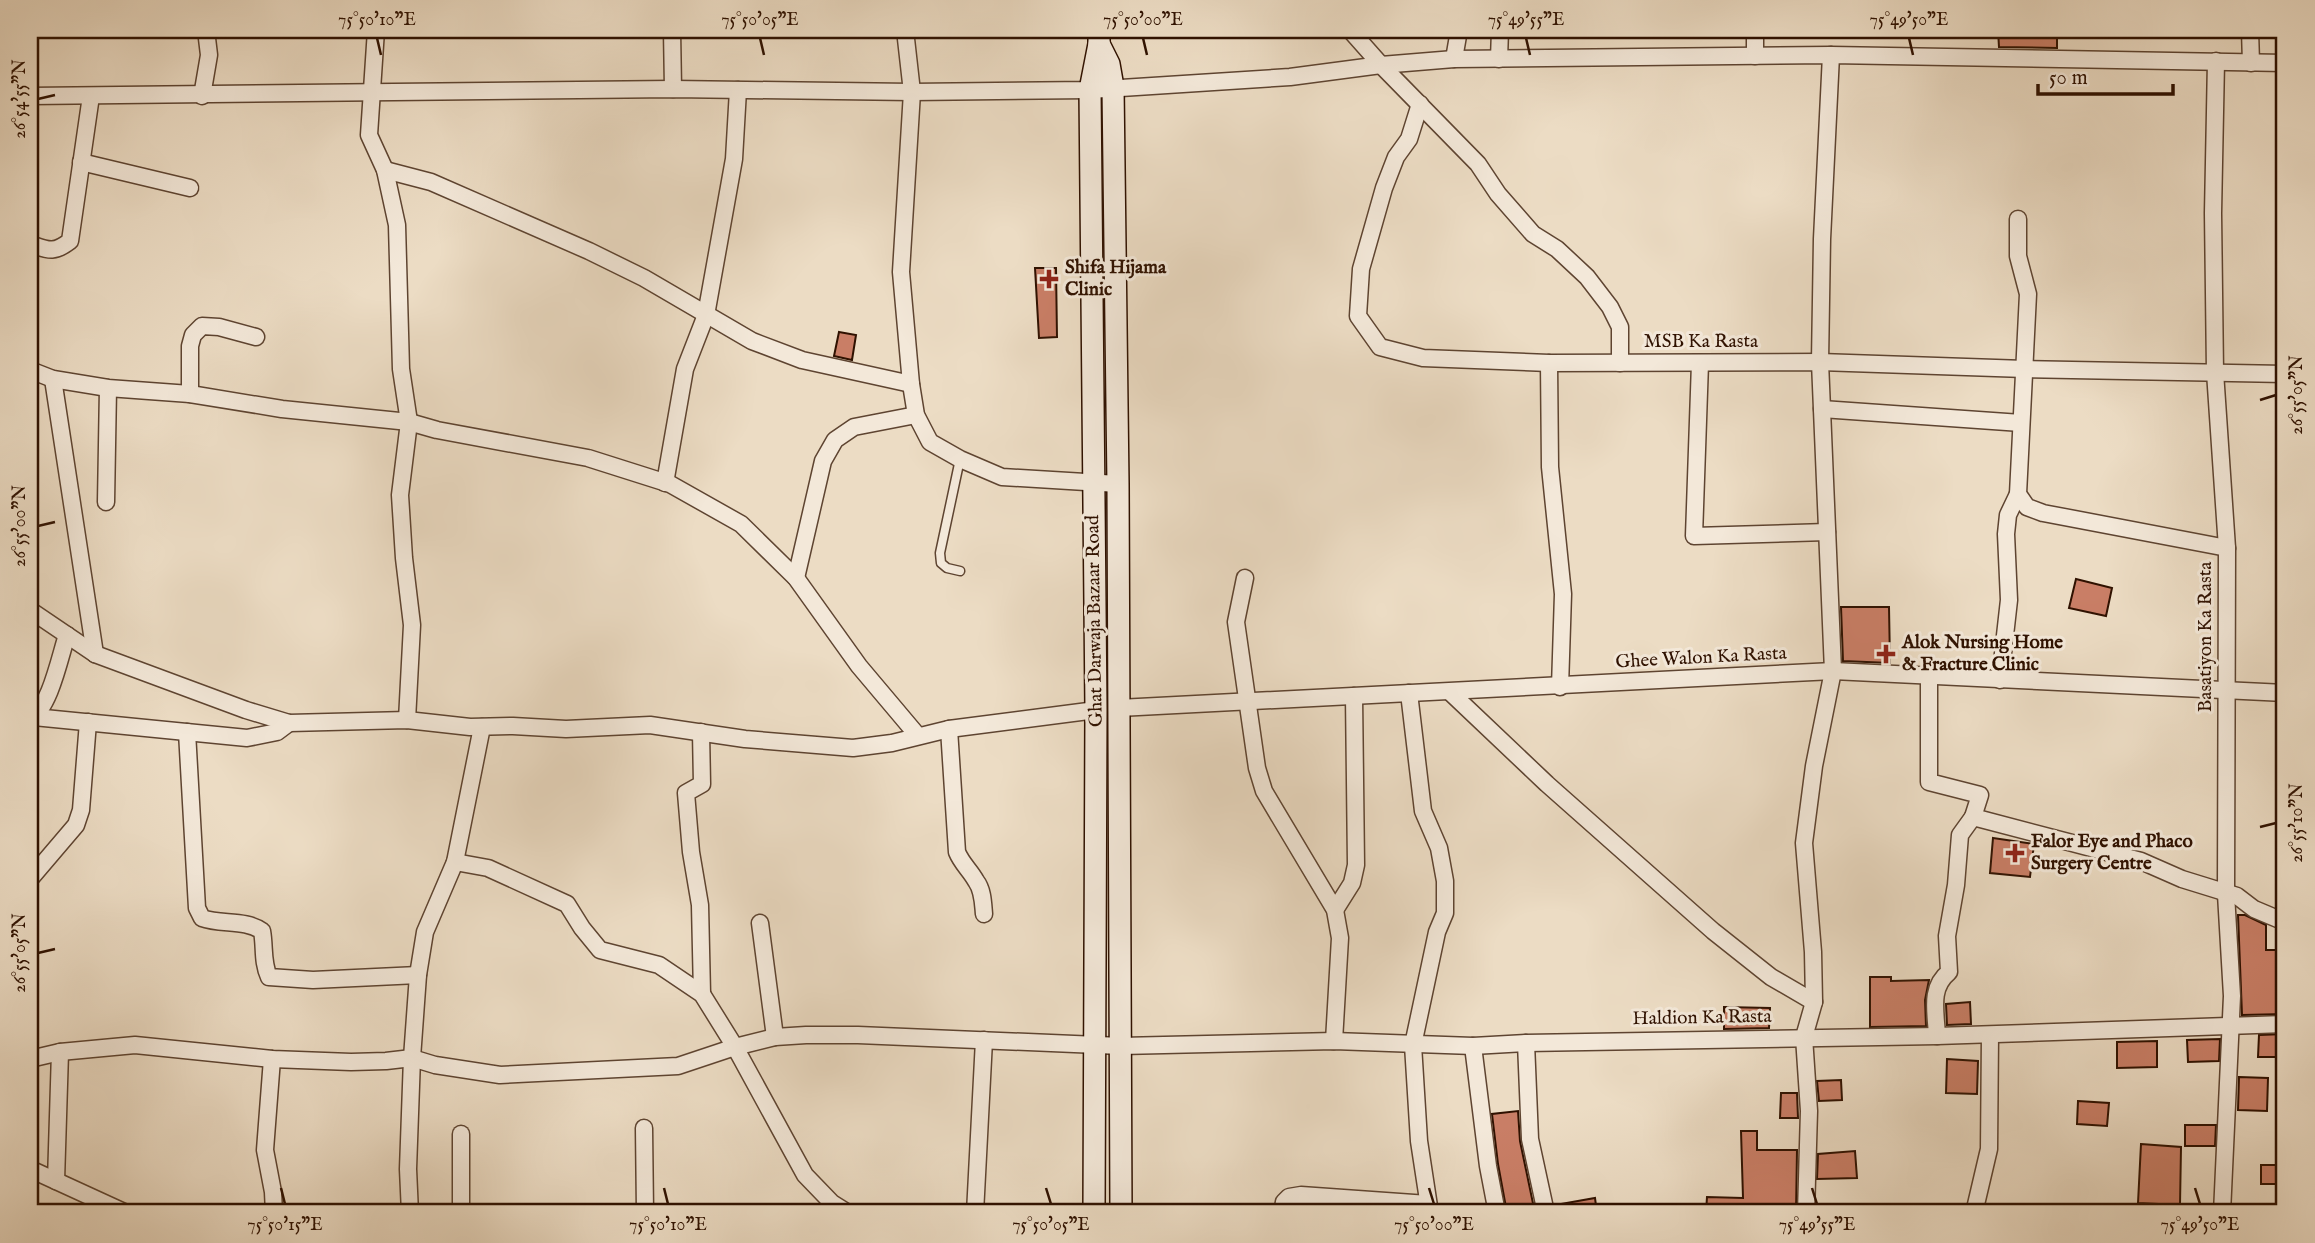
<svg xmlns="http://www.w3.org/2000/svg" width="2315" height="1243" font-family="'IM FELL English',serif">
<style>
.building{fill:#c97e66;stroke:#2f1100;stroke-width:2}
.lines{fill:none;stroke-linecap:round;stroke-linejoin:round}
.lane-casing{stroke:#5e4431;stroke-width:11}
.street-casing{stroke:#5e4431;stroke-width:19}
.secondary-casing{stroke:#2f1100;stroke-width:24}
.lane{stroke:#f3e8d9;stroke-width:8}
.street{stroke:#f3e8d9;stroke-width:16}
.secondary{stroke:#f3e8d9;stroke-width:21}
.ticks{fill:none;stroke:#2f1100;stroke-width:2.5}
.poi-dot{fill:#8f2418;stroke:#f3e8d9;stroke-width:2.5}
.labels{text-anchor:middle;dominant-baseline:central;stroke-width:6;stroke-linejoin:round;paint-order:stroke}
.poi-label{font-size:19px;font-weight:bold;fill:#2f1100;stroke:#f3e8d9;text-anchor:start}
.street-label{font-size:19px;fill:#2f1100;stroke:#f3e8d9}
.neatline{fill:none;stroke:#2f1100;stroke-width:2.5}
.ticks-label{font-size:18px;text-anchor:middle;fill:#2f1100}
</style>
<rect width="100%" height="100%" fill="#ecdcc4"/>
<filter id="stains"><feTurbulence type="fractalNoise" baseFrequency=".00286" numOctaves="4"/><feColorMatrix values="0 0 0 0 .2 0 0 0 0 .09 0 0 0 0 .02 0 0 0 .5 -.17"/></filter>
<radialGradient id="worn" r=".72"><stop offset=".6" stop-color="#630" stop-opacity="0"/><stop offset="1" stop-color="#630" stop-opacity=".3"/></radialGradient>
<g class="building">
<polygon points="1998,30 2057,30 2057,48 1999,47"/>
<polygon points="1035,268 1056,268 1057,337 1039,338"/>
<polygon points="839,332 856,335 852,360 834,356"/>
<polygon points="2076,579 2112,588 2106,616 2069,608"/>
<polygon points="1841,607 1889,607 1890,663 1843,661"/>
<polygon points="1993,838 2034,844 2030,877 1990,873"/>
<polygon points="2238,915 2245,915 2266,925 2266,950 2285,950 2285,1014 2242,1015"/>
<polygon points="1870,977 1891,977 1891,981 1929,980 1925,1000 1926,1026 1870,1027"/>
<polygon points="1970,1002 1971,1024 1947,1025 1946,1004"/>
<polygon points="1724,1007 1770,1008 1769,1028 1724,1029"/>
<polygon points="2285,1034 2285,1057 2258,1057 2259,1035"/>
<polygon points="2220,1039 2219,1061 2188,1062 2187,1040"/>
<polygon points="2157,1041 2157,1067 2117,1068 2117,1042"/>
<polygon points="1947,1059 1978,1061 1977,1094 1946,1093"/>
<polygon points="2239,1077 2268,1078 2267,1111 2238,1110"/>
<polygon points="1841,1080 1842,1100 1819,1101 1817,1081"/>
<polygon points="1781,1093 1797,1093 1798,1118 1780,1118"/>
<polygon points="2078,1101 2109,1103 2107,1126 2077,1124"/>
<polygon points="1518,1111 1520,1141 1535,1213 1507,1213 1498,1164 1492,1114"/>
<polygon points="2185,1125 2216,1125 2215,1146 2185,1146"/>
<polygon points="1741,1131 1757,1131 1757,1150 1797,1150 1796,1213 1706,1213 1707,1197 1743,1198"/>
<polygon points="2141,1144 2181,1147 2180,1205 2138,1203"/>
<polygon points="1855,1151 1857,1178 1817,1179 1818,1154"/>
<rect x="2261" y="1165" width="24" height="19"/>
<polygon points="1595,1198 1597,1213 1556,1213 1555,1205"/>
</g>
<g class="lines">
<defs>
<polyline id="lane" points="960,459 940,553 941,563 947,568 960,571"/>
<g id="street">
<polyline points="376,30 369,135 385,170 397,225 401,369 409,422 400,495 404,558 412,625 407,720"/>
<polyline points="672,30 673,89"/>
<polyline points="905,30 912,92 901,272 911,384 916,415 930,442 960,459 1002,477 1118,484"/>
<polyline points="1350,30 1381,65 1478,164 1498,194 1533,234 1557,249 1587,277 1610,307 1620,327 1620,363"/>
<polyline points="1755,30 1755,56"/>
<polyline points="2250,30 2251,63"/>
<polyline points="1454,59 1459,30"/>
<polyline points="1499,59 1500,30"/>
<polyline points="2216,61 2213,213 2215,372 2227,548 2226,894 2232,996 2222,1213"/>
<polyline points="30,96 673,89 912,92 1090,90 1290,77 1381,65 1454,59 1831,55 2285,63"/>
<polyline points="202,96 209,55 206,30"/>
<polyline points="1420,104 1409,139 1396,157 1384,188 1361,269 1358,316 1380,347 1423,358 1549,363 1820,362 2025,369 2285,374"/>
<polyline points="81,162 190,188"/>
<polyline points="385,170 431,182 589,251 644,278 752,341 802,360 911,384"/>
<polyline points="2018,219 2018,256 2028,294 2018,494 2027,507 2043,513 2227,548"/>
<path d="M30,244C48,250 53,254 70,241L91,96"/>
<polyline points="1549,363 1550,467 1563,594 1560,687"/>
<polyline points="1700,363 1694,536 1827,532"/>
<polyline points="30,370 53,379 108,388 190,394 282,409 409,422 437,430 588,458 670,484 741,524 796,578 859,666 918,736"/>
<polyline points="53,379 95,654"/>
<polyline points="190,394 190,346 193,335 202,326 219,327 256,337"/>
<polyline points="1822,409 2021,423"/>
<polyline points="665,483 685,369 706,315 734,159 738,90"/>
<polyline points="106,502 108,388"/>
<polyline points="796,578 823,461 835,440 854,427 916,415"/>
<polyline points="1245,578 1236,622 1257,768 1264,791 1335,910 1340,938 1334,1041"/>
<polyline points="30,610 95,654 246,710 289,723 407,720 470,727 513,726 566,729 650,725 745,739 853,748 892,743 949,729 1096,710"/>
<polyline points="1929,677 1929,782 1980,795 1973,817"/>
<polyline points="2000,680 2009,600 2006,534 2008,515 2018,494"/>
<polyline points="1450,692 1547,784 1713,931 1771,977 1814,1002"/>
<polyline points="1409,693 1423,811 1439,848 1445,881 1445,913 1437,932 1413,1045 1419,1141 1430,1213"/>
<polyline points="1119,708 1833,671 2285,693"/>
<polyline points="34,717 247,738 277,732 289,723"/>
<path d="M30,719C50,708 60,656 67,635"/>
<path d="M949,729L957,852C962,864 970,870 976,881C983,890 983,903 984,914"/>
<path d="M187,732L197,908L202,918C221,925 245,919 262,931C265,947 262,962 269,977L313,980L418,975"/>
<polyline points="701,732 702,784 686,793 691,852 700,905 702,994"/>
<polyline points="455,862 488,868 567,904 582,928 600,950 659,965 702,994 735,1047 805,1175 832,1203 848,1213"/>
<polyline points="30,879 76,825 81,810 88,722"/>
<polyline points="1335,910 1352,883 1356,865 1354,696"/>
<polyline points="760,923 775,1037"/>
<path d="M1937,1036C1936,1012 1929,988 1949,972L1947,936L1956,885L1960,835L1973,817L2141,861L2182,879L2237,896L2254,909L2285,922"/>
<polyline points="1526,1043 1530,1139 1546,1213"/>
<polyline points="1473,1046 1488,1166 1497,1213"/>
<polyline points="30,1059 60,1052 135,1045 272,1059 351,1062 386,1061 412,1058 435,1065 500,1075 678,1066 735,1047 775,1037 806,1035 858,1035 1121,1046 1334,1041 1473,1046 1526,1043 1937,1036 2285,1024"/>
<polyline points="272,1059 265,1150 273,1192 274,1213"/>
<polyline points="644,1128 645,1213"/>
<polyline points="461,1134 461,1213"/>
<polyline points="30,1169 126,1213"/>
<polyline points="56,1181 60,1052"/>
<polyline points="410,1213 408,1169 412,1058 418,975 425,932 455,862 482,727"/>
<polyline points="975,1213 984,1040"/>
<polyline points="1282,1213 1284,1202 1289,1197 1301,1195 1428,1204"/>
<polyline points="1806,1213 1809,1111 1804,1037 1814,1002 1813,952 1804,843 1814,766 1833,671 1820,362 1822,239 1831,55"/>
<polyline points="1974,1213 1989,1149 1990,1035"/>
</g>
<g id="secondary">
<polyline points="1099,44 1109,64 1113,87 1118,484 1121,1213"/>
<polyline points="1094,1213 1096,710 1090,90 1099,44 1099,30"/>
</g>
</defs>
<use href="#lane" class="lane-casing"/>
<use href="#street" class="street-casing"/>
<use href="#secondary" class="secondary-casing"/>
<use href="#lane" class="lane"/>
<use href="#street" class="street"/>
<use href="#secondary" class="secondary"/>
</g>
<path class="ticks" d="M377,38L381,55M760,38L764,55M1143,38L1147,55M1526,38L1530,55M1909,38L1913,55M38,99L55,95M2260,400L2276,395M38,526L55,522M2260,827L2276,823M38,953L55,949M281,1188L285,1204M664,1188L668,1204M1046,1188L1051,1204M1429,1188L1434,1204M1812,1188L1817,1204M2195,1188L2200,1204"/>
<g class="poi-dot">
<path d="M1045.5 268.5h7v7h7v7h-7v7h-7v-7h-7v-7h7z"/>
<path d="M1882.5 643.5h7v7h7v7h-7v7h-7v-7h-7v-7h7z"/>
<path d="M2011.5 842.5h7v7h7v7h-7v7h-7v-7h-7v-7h7z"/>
</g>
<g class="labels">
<g class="poi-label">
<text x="1065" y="268">Shifa Hijama<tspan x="1065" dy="22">Clinic</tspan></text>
<text x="1902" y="643">Alok Nursing Home<tspan x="1902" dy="22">&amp; Fracture Clinic</tspan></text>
<text x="2031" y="842">Falor Eye and Phaco<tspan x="2031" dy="22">Surgery Centre</tspan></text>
</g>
<g class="street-label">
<text x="1701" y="342">MSB Ka Rasta</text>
<text transform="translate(1095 621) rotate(-91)">Ghat Darwaja Bazaar Road</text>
<text transform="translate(2206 637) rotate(-90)">Basatiyon Ka Rasta</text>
<text transform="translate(1701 658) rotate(-3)">Ghee Walon Ka Rasta</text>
<text transform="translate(1702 1018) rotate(-1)">Haldion Ka Rasta</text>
</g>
</g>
<rect width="2315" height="1243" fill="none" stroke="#ecdcc4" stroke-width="77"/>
<path d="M2038 84v10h135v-10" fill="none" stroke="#2f1100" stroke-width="3.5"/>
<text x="2049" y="84" font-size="21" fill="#2f1100" stroke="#f3e8d9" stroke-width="5" paint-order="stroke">50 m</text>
<rect x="38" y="38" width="2238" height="1166" class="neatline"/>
<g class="ticks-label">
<text x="377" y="25">75°50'10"E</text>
<text x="760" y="25">75°50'05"E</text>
<text x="1143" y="25">75°50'00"E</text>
<text x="1526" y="25">75°49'55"E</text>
<text x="1909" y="25">75°49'50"E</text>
<text transform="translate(19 99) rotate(-90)" y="6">26°54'55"N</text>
<text transform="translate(2296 395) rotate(-90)" y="6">26°55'05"N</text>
<text transform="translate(19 526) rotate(-90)" y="6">26°55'00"N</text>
<text transform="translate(2296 823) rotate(-90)" y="6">26°55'10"N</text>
<text transform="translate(19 953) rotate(-90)" y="6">26°55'05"N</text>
<text x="285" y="1230">75°50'15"E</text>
<text x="668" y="1230">75°50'10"E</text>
<text x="1051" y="1230">75°50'05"E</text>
<text x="1434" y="1230">75°50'00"E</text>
<text x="1817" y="1230">75°49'55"E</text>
<text x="2200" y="1230">75°49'50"E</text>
</g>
<rect width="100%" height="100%" filter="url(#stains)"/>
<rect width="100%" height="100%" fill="url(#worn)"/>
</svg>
